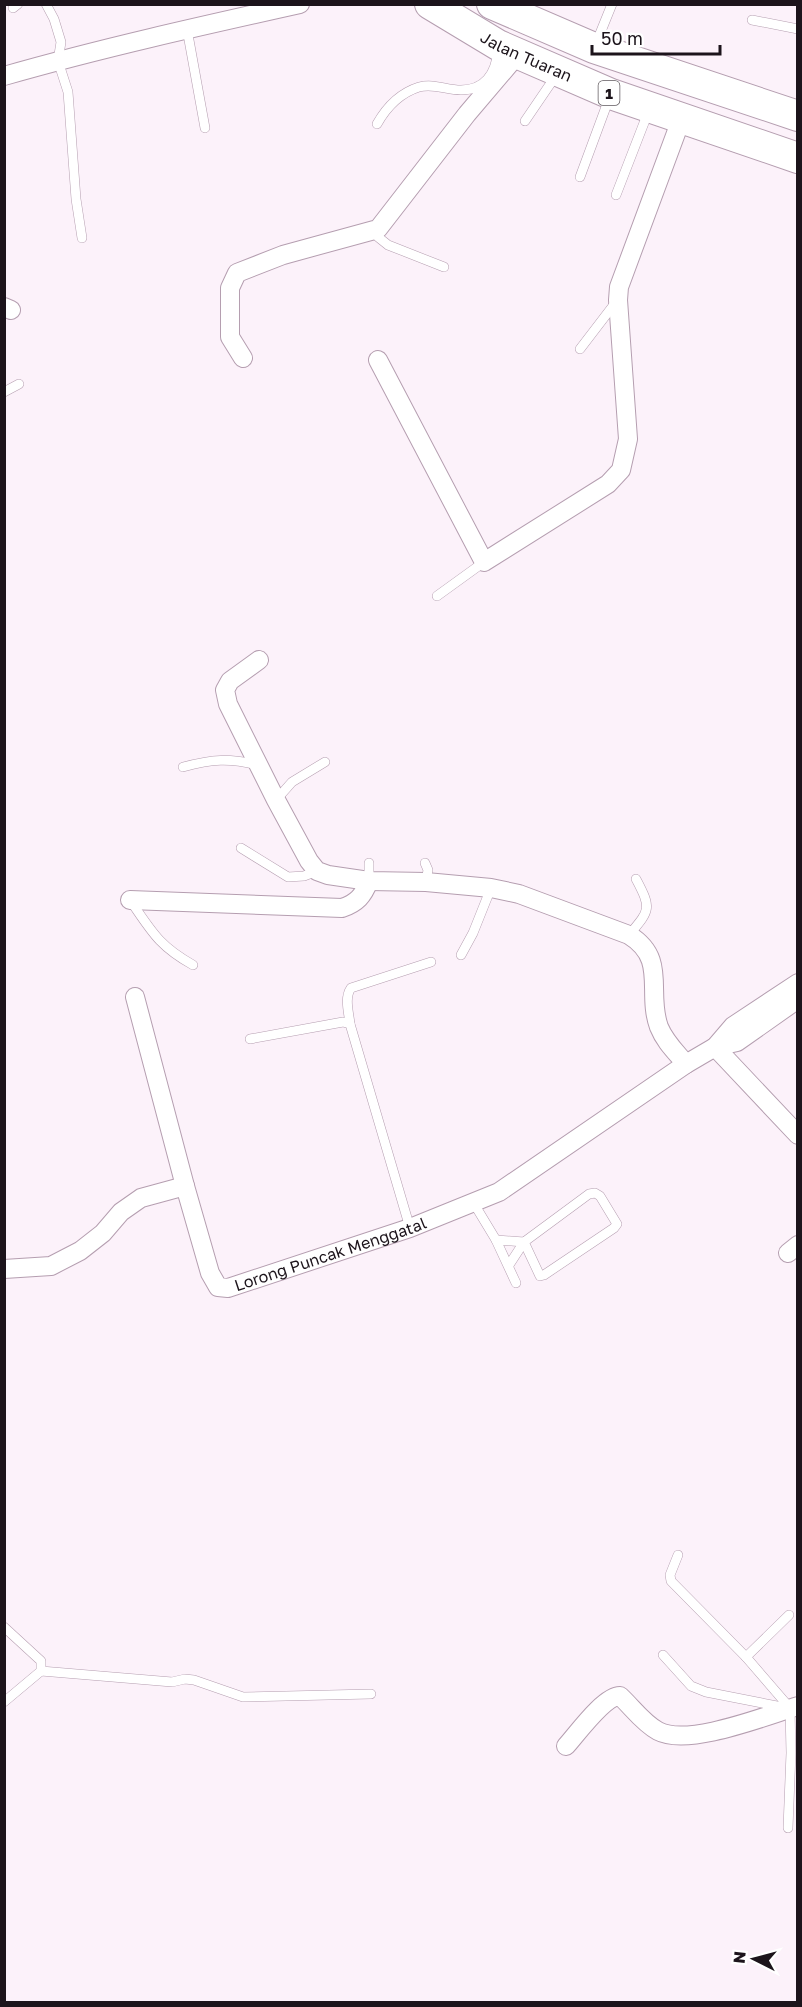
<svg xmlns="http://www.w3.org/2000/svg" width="802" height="2007" font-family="'Golos Text',sans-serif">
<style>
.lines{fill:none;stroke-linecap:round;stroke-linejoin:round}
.lane-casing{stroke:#b59eb0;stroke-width:10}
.street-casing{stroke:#b59eb0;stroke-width:20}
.primary-casing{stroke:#b59eb0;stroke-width:32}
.lane{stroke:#fff;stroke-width:9}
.street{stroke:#fff;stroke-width:18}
.primary{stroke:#fff;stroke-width:30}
.labels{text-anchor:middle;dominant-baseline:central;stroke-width:4.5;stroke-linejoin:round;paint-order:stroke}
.shield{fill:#fff;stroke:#605a5f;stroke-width:1.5}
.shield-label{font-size:15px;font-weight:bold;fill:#1c141b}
.street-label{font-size:16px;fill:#1c141b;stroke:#fff}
</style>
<rect width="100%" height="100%" fill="#fcf2fa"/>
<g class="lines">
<defs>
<g id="lane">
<polyline points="46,4 54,19 61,42 58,61 68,92 76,199 82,238"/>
<polyline points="13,8 18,4"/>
<polyline points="752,20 798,29"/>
<polyline points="187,29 205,128"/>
<polyline points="595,46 612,4"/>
<polyline points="525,121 557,74"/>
<path d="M377,124C386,108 400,93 419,87C434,83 446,90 461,90C486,90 496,73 498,50"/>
<polyline points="580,177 610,96"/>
<polyline points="616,195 649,110"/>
<polyline points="378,237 388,245 444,267"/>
<polyline points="580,349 616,302"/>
<polyline points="4,392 19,384"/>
<polyline points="437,596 484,562"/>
<path d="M183,767C213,759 228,758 258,765"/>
<polyline points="276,800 292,782 325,762"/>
<polyline points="241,848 288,877 304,876 317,871"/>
<polyline points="369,863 369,881"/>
<polyline points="425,863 428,870 426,882"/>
<path d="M130,900C152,932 159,946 193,965"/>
<path d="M629,935C650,910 652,909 636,879"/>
<polyline points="461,955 473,933 491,888"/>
<path d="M350,1024C349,1013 344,998 351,988L431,962"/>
<polyline points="250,1039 343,1022 350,1024 410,1228"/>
<polyline points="473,1202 496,1240 516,1283"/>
<polyline points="496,1240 524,1242 589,1194 595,1193 600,1196 617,1224 614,1228 544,1275 540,1276 524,1242"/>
<polyline points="509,1265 524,1242"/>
<polyline points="678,1555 670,1575 671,1581 746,1657 790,1708 791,1753 788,1828"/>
<polyline points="4,1627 41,1661 41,1671 4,1702"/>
<polyline points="663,1655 691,1686 706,1692 782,1707"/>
<polyline points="746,1657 789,1615"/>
<polyline points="41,1671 172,1682 185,1679 194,1680 243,1697 371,1694"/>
</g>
<g id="street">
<path d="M4,76C102,48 201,26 300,4"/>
<polyline points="4,307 11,310"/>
<polyline points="243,358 230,337 230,288 237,273 283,255 378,229 467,114 518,54"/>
<polyline points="378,360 484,562 608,484 621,470 628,439 618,300 619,287 682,117"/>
<path d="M259,660L230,681L225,690L228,704L276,800L309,861L317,871L328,875L369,881L426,882L491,888L519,894L629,935C668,959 646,992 659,1027C665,1042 676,1052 686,1064"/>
<path d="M130,900L342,908C357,903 363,896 369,881"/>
<path id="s1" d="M135,997L185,1186L210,1273L218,1287L228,1288L410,1228L499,1192L686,1064L715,1047L733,1026L798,983"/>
<polyline points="715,1047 798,1135"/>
<polyline points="715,1047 737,1042 798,999"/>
<polyline points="788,1253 798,1245"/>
<polyline points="4,1269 51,1266 80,1251 103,1233 121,1212 141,1198 185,1186"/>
<path d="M566,1746C577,1734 604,1696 620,1696C632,1707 643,1723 658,1731C688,1747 765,1716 798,1706"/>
</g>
<g id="primary">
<path id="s2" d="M430,4L498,45L611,94L798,158"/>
<polyline points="492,4 594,48 798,116"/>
</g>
</defs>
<use href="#lane" class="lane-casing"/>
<use href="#street" class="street-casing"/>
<use href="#primary" class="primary-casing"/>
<use href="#lane" class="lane"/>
<use href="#street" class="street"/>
<use href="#primary" class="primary"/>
</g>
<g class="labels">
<rect class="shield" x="598.5" y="81" width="21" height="24" rx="4.5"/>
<g class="shield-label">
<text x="609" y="93">1</text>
</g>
<g class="street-label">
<text stroke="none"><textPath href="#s2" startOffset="110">Jalan Tuaran</textPath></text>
<text stroke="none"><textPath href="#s1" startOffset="420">Lorong Puncak Menggatal</textPath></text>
</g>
</g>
<rect width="802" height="2007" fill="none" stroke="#1c141b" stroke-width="12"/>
<g transform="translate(754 1959) rotate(276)" stroke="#ffffff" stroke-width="4.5" paint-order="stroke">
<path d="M0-4.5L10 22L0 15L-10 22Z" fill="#1c141b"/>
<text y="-9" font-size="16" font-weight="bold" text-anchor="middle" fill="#1c141b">N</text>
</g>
<path d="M592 45v9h128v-9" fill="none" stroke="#1c141b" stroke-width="3"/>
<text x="601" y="45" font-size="18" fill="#1c141b" stroke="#ffffff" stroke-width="4.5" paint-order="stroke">50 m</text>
</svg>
